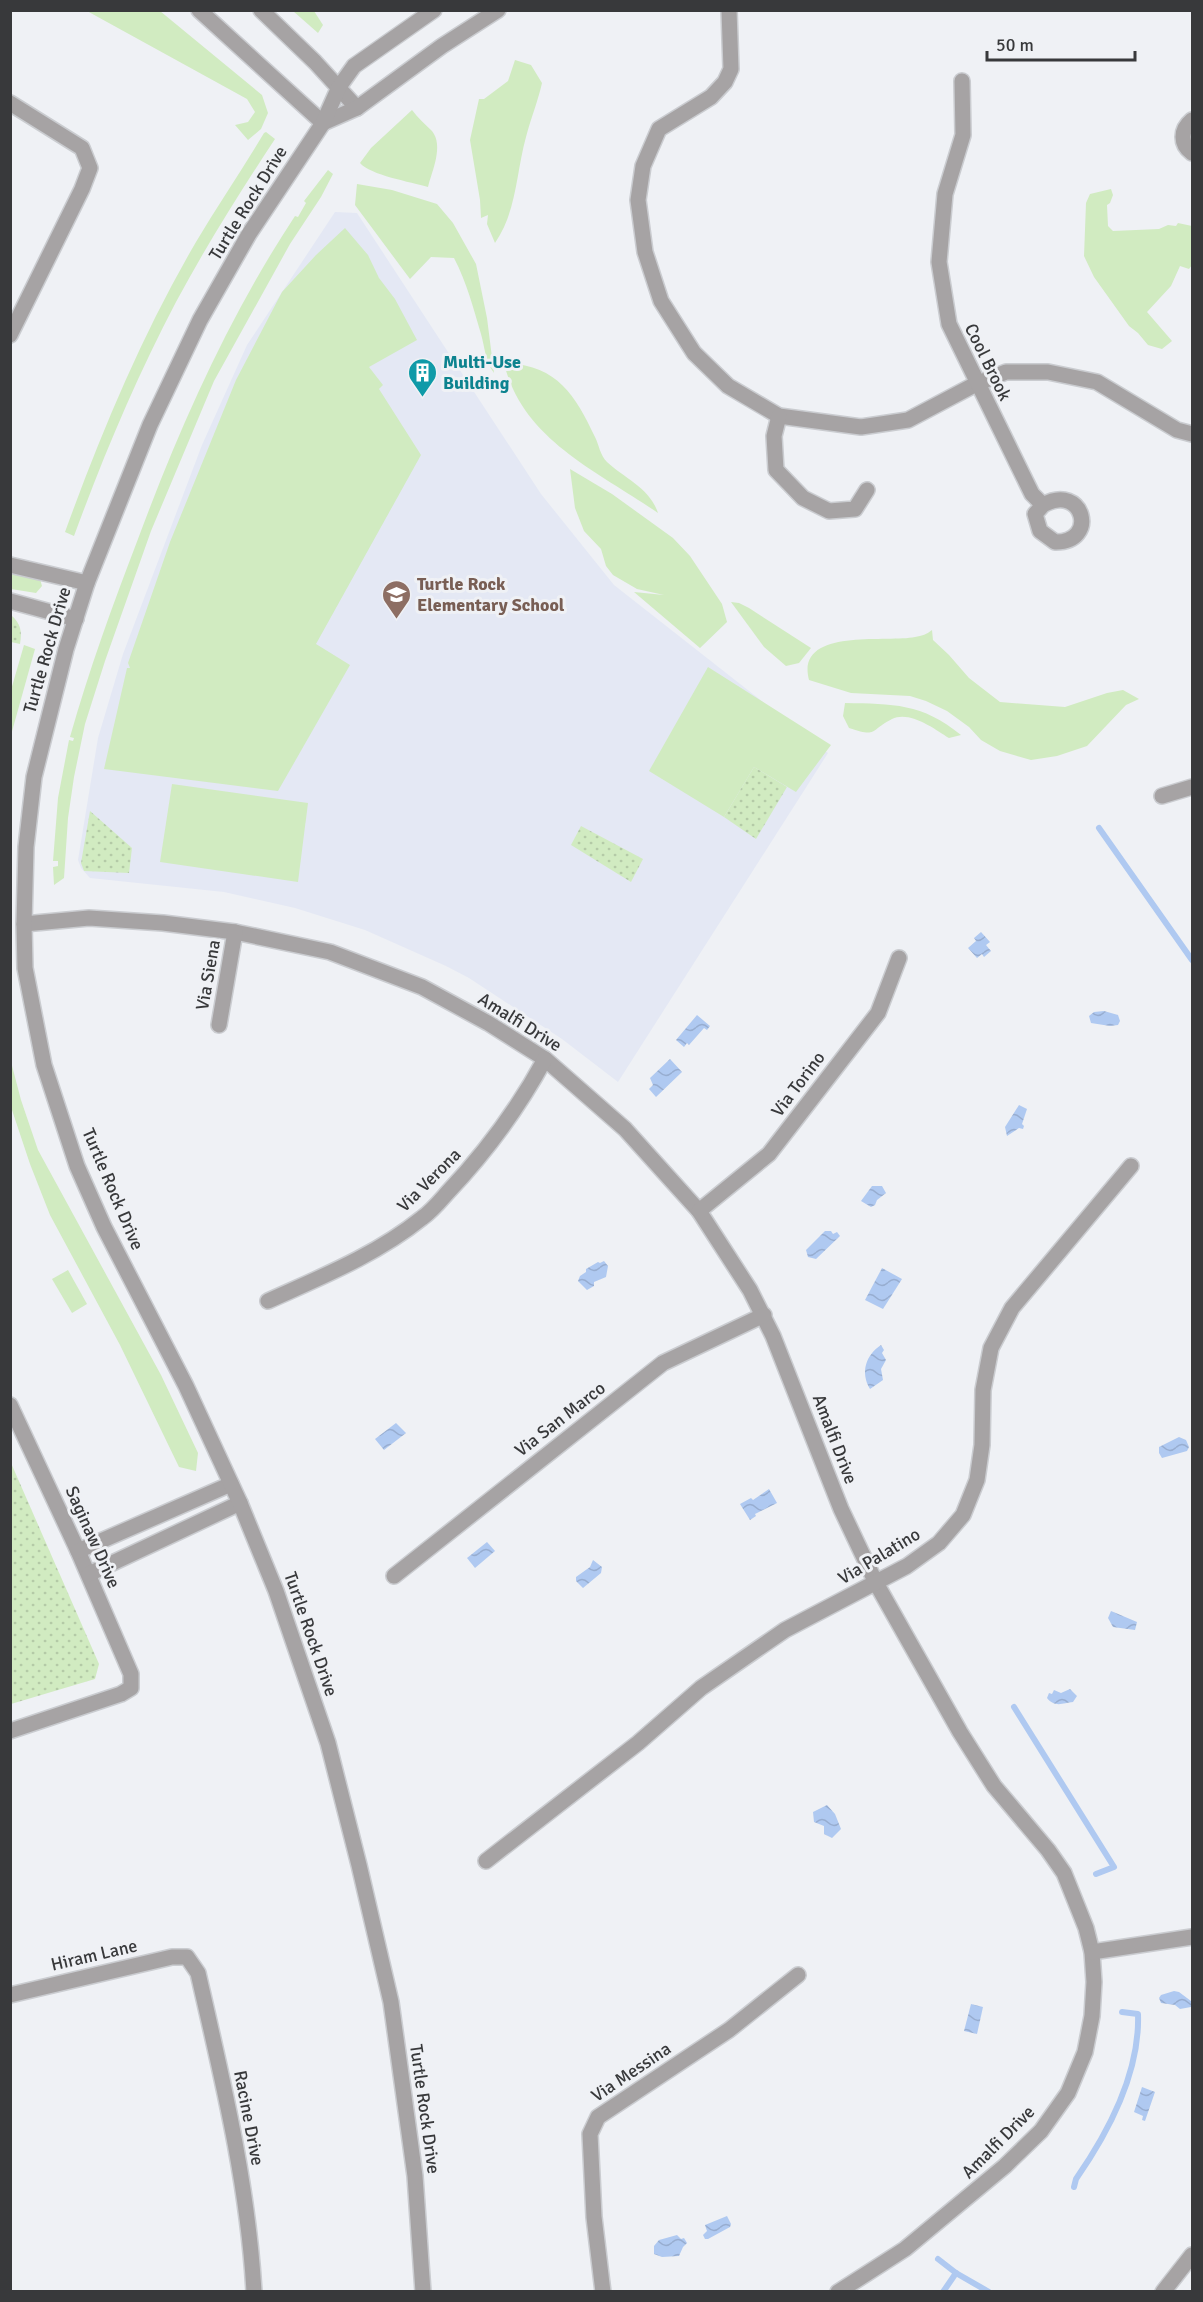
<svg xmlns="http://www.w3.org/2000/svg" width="1203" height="2302" font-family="Signika,sans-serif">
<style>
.built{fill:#e4e8f4}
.green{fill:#d1ebc1}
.park{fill:url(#park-dots)}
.water{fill:url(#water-waves)}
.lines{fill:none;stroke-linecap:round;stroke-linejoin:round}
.stream{stroke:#afc9f1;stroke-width:6}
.minor-casing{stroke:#caccd0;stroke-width:18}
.minor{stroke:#a6a3a4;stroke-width:15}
.labels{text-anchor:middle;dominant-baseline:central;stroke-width:6;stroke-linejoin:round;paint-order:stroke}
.street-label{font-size:18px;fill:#38393b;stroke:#eff1f5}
.culture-label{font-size:18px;font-weight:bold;fill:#0d838f;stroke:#eff1f5;text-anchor:start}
.education-label{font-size:18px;font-weight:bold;fill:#785e54;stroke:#eff1f5;text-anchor:start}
</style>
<defs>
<pattern id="park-dots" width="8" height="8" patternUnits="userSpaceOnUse" patternTransform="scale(1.5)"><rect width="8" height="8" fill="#d1ebc1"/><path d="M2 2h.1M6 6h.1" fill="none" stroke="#b4caa7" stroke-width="1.8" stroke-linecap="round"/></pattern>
<pattern id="water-waves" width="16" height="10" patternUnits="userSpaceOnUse" patternTransform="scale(1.5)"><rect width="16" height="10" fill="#afc9f1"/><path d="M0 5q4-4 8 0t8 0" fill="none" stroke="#97add0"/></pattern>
</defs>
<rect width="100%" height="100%" fill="#eff1f5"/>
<polygon class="built" points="335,212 357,213 541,494 614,585 828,753 618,1082 562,1039 469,978 446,966 365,930 295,908 224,892 90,878 81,868 78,860 98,738 123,654 202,445 247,345"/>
<g class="green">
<polygon points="87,11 160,11 262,95 268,113 261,129 248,140 235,125 248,122 255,112 247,99"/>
<polygon points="293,11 314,11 323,25 318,33"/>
<path d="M515,60L531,65L542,83C538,101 531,118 526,137C516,173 517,211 495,243L487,224L488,215L481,218L480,200L470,140L479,99H484L508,81Z"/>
<path d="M412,110C418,118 425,124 432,131C444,146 432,171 428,187C411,182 370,175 360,163L371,148Z"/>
<path d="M266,132L275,139C240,192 206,246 176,302C136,378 103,457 74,536L65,532C101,433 142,334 196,242C218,205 242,170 264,133Z"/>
<path d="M328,170L333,174L321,197L290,244L214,381L151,531L105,661L85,724L74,777L68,818L64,878L54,885L53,867L58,866V861H53L58,798L69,740L73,741L74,738L70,737C89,670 113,604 138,539C180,426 229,316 295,216L298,217L306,203L304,201Z"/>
<path d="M357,184L392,190L437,204L453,223L476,264L487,318L494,373C485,361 485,348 481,334C473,307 467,283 454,258L431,257L410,279L355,205Z"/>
<polygon points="1111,189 1113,195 1110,203 1107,205 1108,226 1113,231 1159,229 1168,225 1176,226 1178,223 1192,226 1192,265 1189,269 1180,266 1171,286 1147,312 1172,341 1162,349 1148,345 1138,333 1129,326 1094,277 1084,256 1086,203 1090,194"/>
<polygon points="345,228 368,255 379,278 395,299 417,340 369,367 383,385 379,389 421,455 316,644 350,665 278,791 104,769 127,668 130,668 128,663 170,542 236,380 282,292 316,255"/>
<path d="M504,363C556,364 575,394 595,437C599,445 600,455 607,462C624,478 650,488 658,513C599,472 522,440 504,363Z"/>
<polygon points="570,469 612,494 673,538 690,556 722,604 727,622 700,648 634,592 664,595 637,589 613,575 606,566 601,549 584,531 575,508"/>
<polygon points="11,571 40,579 42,586 36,593 11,589"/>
<polygon points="731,602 739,603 749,608 811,648 799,663 786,666 764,647"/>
<path d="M932,630L933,640L949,655L969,678L1000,702L1065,707L1107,693L1123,690L1139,699L1126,705L1087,746L1057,756L1031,760L1000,751L981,740L969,727L947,711L926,701L910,696L851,693L809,680C795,627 886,643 915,637C922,636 927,634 932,630Z"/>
<polygon points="24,645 35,649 11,735 11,690"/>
<polygon points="708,667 831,745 796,792 754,767 724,817 649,771"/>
<path d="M845,703C893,704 922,703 961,735L949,738C935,729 909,710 892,719C870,730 878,738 849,728L843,716Z"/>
<polygon points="172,784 308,803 298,882 160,862"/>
<polygon points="10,1058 21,1100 38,1150 161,1375 198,1453 196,1471 179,1467 120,1345 50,1215 30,1164 11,1107"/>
<polygon points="68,1270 87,1304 72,1313 52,1279"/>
</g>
<g class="park">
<path d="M11,615C21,624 22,631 20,644L11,642Z"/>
<polygon points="754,767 787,787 756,839 724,817"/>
<polygon points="90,811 132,848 129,873 84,871 81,863"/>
<polygon points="581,826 643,859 631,882 571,845"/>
<polygon points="11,1463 99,1664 95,1679 11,1704"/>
</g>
<g class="water">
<polygon points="981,932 990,942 986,945 991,951 984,957 982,954 977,958 968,948 976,941 974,938"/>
<polygon points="1104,1011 1118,1015 1120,1021 1118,1025 1110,1026 1091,1023 1089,1016 1094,1012"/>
<polygon points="697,1015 710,1026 707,1030 704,1028 689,1045 687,1043 684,1047 676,1040"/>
<polygon points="670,1059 682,1072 656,1097 649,1089 653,1085 650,1078"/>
<polygon points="1019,1105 1027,1109 1022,1124 1024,1126 1023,1129 1019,1128 1007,1136 1005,1127"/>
<polygon points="872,1186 882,1186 886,1193 877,1200 875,1205 871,1207 861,1201"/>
<polygon points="825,1231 831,1231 833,1234 837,1232 840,1236 816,1259 808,1257 806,1250"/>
<polygon points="604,1261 608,1266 606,1277 594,1282 594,1286 587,1290 578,1281 580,1276 586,1272 586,1269 598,1262 600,1263"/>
<polygon points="882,1268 902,1279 883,1309 865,1300"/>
<path d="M881,1345L884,1350L882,1353L886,1360L881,1369L883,1380L870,1389C860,1372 866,1355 881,1345Z"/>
<polygon points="396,1423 406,1433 384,1450 375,1439"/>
<polygon points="1179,1437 1186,1440 1189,1447 1187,1451 1162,1458 1159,1453 1159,1447"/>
<polygon points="769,1489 777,1503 755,1514 756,1516 750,1520 740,1504 751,1498 753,1500"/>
<polygon points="487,1542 495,1551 475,1568 467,1558"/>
<polygon points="593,1560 602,1567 601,1573 583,1588 576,1581 576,1577 590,1567"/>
<polygon points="1111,1611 1137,1622 1135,1630 1113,1627 1108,1618"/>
<path d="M1070,1689L1077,1696L1073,1702C1063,1703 1055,1708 1047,1698L1049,1693L1052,1694L1054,1690L1061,1693Z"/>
<polygon points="827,1805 835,1814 841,1829 832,1838 824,1834 824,1826 814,1822 813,1812"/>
<polygon points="1174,1991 1179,1992 1191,2001 1191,2007 1180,2009 1175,2005 1161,2003 1159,1998 1161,1995"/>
<polygon points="971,2004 983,2007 977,2034 964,2031"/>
<polygon points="1142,2087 1155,2092 1145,2121 1142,2120 1143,2116 1134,2112"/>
<polygon points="727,2216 731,2224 730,2227 708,2239 705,2239 703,2235 707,2231 705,2225"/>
<polygon points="677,2235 681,2239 684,2238 687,2243 683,2247 679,2256 662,2257 654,2254 654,2246 659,2240"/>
</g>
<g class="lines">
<g class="stream">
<polyline points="1099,828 1192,960"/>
<polyline points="1014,1707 1114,1867 1096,1874"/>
<path d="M1074,2187L1076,2179C1108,2133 1140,2072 1138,2014L1122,2012"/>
<polyline points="938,2259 956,2273 989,2292"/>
<polyline points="943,2292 956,2273"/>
</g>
<defs>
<g id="minor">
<polyline points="199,10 323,123"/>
<polyline points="261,10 315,62 357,108"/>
<polyline points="729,10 731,69 725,82 711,97 659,129 643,166 638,200 645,252 661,301 694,353 728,386 779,416 861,427 908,420 976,384 1006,372 1048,372 1097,382 1177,430 1192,434"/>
<path d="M962,81L963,135L945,194L939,262L949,324L1032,494L1043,505C1084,482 1099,543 1055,542L1040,531L1035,514L1043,505"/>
<polyline points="10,103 82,148 90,168 82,189 10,335"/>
<path d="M1192,120C1180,130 1180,144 1192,153"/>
<polyline points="323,123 357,108 442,46 498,10"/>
<polyline points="779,416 774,436 776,470 803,498 829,511 855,509 867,490"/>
<polyline points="10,565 87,583"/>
<polyline points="10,601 76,619"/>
<polyline points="1162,796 1192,787"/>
<polyline points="24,924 89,918 163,923 235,932 330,952 422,987 488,1023 545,1059 625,1129 699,1211 750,1290 773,1336 841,1509 876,1583 960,1732 994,1786 1048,1850 1064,1873 1086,1928 1092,1952 1094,1982 1092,2016 1085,2052 1068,2093 1041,2131 1005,2166 905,2249 838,2292"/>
<polyline points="219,1025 235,932"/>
<polyline points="699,1211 769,1154 878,1013 899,958"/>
<path d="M268,1301C321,1277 376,1255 422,1218C432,1211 440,1201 448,1192C486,1152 519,1107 545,1059"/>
<polyline points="10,1405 78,1551 131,1674 131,1688 121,1694 10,1731"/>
<polyline points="78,1551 231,1484"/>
<polyline points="89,1574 240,1503"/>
<polyline points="394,1576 663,1363 764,1315"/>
<polyline points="486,1861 638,1743 701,1688 785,1630 907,1566 939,1543 963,1515 977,1480 982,1445 983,1390 991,1348 1012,1308 1131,1166"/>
<polyline points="1092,1952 1192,1937"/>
<path d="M10,1995L172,1957H187L198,1973C222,2078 248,2183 254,2292"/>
<polyline points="423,2292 415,2176 391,2002 359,1865 328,1743 276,1591 240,1503 186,1386 104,1227 77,1166 44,1065 25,968 24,924 26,847 34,777 66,649 87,583 150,425 200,320 249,234 323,123 339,87 354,66 434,10"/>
<polyline points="603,2292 594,2217 590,2134 598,2117 729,2030 798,1975"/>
<polyline points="1163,2292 1192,2255"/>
</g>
</defs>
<use href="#minor" class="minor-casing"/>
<use href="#minor" class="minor"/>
</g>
<defs>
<symbol id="building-pin" viewBox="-11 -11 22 30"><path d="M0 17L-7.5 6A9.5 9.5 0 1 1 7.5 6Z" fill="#0f9aa8" stroke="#eff1f5"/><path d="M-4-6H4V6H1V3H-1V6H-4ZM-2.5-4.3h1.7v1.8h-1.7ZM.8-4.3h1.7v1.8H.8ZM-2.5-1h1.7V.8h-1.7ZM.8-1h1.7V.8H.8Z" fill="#fff"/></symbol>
<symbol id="school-pin" viewBox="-11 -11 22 30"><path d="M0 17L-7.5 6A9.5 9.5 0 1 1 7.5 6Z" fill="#8d6e63" stroke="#eff1f5"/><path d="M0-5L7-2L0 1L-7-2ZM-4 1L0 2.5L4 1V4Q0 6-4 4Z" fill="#fff"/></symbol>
</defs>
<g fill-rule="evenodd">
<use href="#building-pin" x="406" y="356" width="33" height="45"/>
<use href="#school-pin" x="380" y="578" width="33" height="45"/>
</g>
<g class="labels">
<g class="street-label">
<text transform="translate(248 203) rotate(-58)">Turtle Rock Drive</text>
<text transform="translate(988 362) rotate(64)">Cool Brook</text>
<text transform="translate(47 650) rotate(-74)">Turtle Rock Drive</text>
<text transform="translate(208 975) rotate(-80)">Via Siena</text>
<text transform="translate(520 1022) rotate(32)">Amalfi Drive</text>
<text transform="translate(798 1084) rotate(-53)">Via Torino</text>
<text transform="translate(429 1180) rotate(-45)">Via Verona</text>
<text transform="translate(113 1189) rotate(67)">Turtle Rock Drive</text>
<text transform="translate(560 1419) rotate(-38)">Via San Marco</text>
<text transform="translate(835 1439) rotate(69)">Amalfi Drive</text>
<text transform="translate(93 1537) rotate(66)">Saginaw Drive</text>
<text transform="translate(879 1556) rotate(-31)">Via Palatino</text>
<text transform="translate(311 1634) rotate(71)">Turtle Rock Drive</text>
<text transform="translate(94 1955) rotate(-13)">Hiram Lane</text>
<text transform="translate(631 2072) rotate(-34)">Via Messina</text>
<text transform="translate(425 2109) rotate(82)">Turtle Rock Drive</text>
<text transform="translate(249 2118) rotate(79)">Racine Drive</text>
<text transform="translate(998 2142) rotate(-45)">Amalfi Drive</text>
</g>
<g class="culture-label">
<text x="443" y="362">Multi-Use<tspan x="443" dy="21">Building</tspan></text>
</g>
<g class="education-label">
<text x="417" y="584">Turtle Rock<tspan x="417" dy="21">Elementary School</tspan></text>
</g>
</g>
<rect width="1203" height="2302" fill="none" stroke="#38393b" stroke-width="24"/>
<path d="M987 51v9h148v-9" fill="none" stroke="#38393b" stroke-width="3"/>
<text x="996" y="51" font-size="18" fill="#38393b" stroke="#eff1f5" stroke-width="4.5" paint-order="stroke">50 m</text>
</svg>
